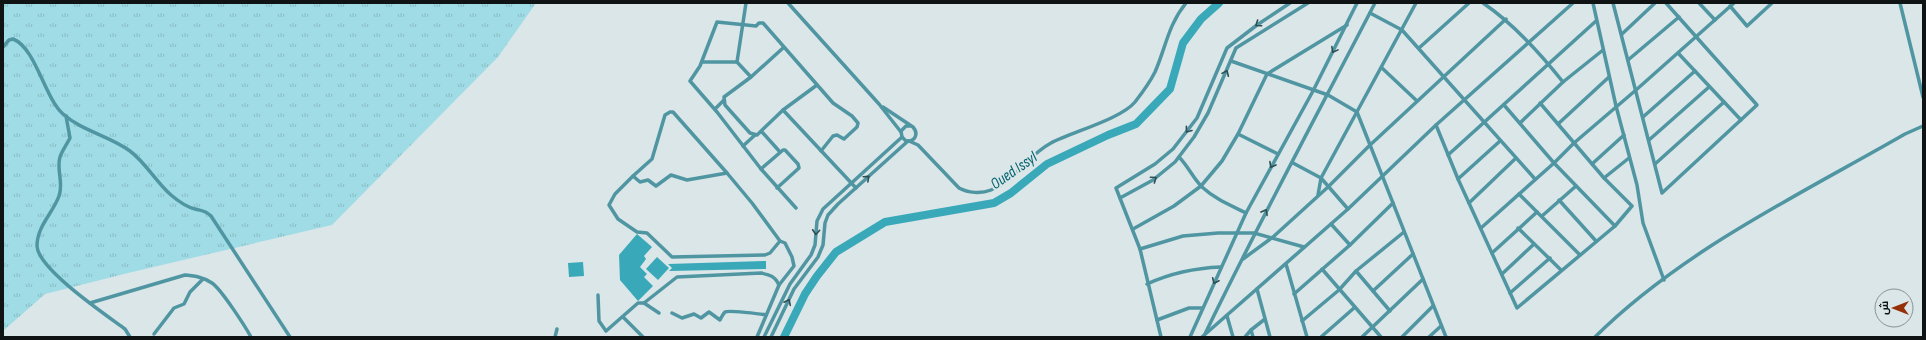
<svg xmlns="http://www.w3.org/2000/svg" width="1926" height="340" font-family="'Sofia Sans Condensed',Cairo,sans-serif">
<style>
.grass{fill:url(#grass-tufts)}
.water{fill:#39a9b9}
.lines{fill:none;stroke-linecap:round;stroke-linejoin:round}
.river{stroke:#39a9b9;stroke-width:8}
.minor{stroke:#5096a2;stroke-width:3.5}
.oneway{stroke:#2c4e54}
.labels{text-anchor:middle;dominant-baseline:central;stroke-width:4;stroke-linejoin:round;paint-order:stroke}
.water-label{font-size:16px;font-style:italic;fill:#036470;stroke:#dae6e8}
</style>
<defs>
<pattern id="grass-tufts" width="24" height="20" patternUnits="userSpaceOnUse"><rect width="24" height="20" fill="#a0dce6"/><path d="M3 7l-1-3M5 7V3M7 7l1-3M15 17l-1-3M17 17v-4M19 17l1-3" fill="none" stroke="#89bcc4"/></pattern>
</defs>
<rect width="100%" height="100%" fill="#dae6e8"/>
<polygon class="grass" points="3,3 536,3 498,57 332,225 128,273 45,294 3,331"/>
<g class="water">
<polygon points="637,234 652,247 644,256 646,259 640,267 647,274 644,277 653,286 638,301 620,280 619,255"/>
<polygon points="657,257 669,268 658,280 646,269"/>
<polygon points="766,261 766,269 669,271 672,268 668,264"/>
<polygon points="583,262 584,276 569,277 568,263"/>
</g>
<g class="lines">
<polyline class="river" points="784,337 805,294 817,276 836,252 885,222 994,203 1011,193 1047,164 1108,135 1136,124 1170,89 1183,43 1201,19 1219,3"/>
<g class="minor">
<polyline points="746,3 737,62 751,77"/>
<polyline points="788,3 879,104 901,132"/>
<path d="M1483,3C1514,24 1540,53 1563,82"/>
<polyline points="1593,3 1616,106 1637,185 1643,223 1664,280"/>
<polyline points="1613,3 1662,193 1757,105 1666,3"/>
<polyline points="1699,3 1715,20"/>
<polyline points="1900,3 1923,97"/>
<polyline points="1730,6 1747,26 1772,3"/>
<polyline points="1370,13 1402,30 1535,179"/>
<polyline points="1622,34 1655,3"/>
<path d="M3,47L9,40L13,39C36,48 44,97 63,114C82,131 110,136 130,151C146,163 156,182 171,195C178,201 187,207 195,209C202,211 205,210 211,216L290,337"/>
<polyline points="783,48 751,77 724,97 725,105 750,133 757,135 783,110 817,85"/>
<polyline points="1419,48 1469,3"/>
<polyline points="1678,53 1741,120"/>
<polyline points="1628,60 1679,17"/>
<polyline points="1231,61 1328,95 1357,112 1446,337"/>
<polyline points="702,62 737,62"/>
<polyline points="1382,68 1417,101"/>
<polyline points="1504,105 1554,163 1615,226"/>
<path d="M883,107L913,127C919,134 915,142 906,141L902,137L901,131L906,126H911"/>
<polyline points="715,109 724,100"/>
<polyline points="783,110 856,188"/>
<path d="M66,116L70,138C67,144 62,151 60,157C56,169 64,183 59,196C53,213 37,226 37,246C38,269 106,315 125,329L130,337"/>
<polyline points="1643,117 1695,71"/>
<polyline points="1520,123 1563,82 1603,50"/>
<polyline points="1558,124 1609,77"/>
<polyline points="1436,125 1458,179 1517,308 1615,226 1632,206 1604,178 1540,103"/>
<polyline points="762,132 780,152"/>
<polyline points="1238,134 1278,154"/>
<polyline points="1649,140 1709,87"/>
<path d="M909,141L918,145L959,188C968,193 981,194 991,190C1015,180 1028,155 1051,143C1072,132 1121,119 1135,102C1142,93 1150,82 1155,72C1166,47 1168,25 1186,3"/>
<polyline points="743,146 755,135"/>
<polyline points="1448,155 1596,21"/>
<path d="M1179,157C1188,166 1193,178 1202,187C1215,199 1230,205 1246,213"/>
<polyline points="1293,163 1321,178 1348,209"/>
<polyline points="1592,164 1624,135"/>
<polyline points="1655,164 1724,102"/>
<polyline points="761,169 783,150 785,150 798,164 799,168 777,188"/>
<polyline points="633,176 652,159 665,115 670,112 673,112 727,173"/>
<polyline points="1604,178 1629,158"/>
<polyline points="1458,179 1500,141"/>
<polyline points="1519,194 1580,255"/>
<polyline points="1318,195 1321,178 1416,3"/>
<polyline points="1120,198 1153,180 1175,162 1194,137 1208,113 1236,48 1308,3"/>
<polyline points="1559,200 1596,241"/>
<polyline points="1469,203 1516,158"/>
<polyline points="796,208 761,169 717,112 690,81 700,66 717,22 756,26 759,23 763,23 833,103 852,116 858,123 857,127 844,139 837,135 833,136 821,151"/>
<polyline points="1542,216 1576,186"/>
<polyline points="1331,224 1350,245"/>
<polyline points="1481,228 1554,163 1574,143 1636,90 1734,3"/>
<polyline points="1518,228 1561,270"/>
<polyline points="1133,229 1174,206 1201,186 1222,161 1238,134 1267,74 1347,25"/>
<polyline points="1140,249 1183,236 1218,233 1254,233 1304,247"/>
<polyline points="1492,253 1537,212"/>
<polyline points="1243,259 1273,237 1328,187 1369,146 1506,19"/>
<polyline points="1286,264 1307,337"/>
<polyline points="1322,269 1381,337"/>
<polyline points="1356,271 1390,311"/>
<polyline points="1502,274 1534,244"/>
<path d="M1147,284C1171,273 1195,268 1221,267"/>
<polyline points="1257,289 1270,337"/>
<polyline points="1373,291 1413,254"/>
<polyline points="1510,293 1550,258"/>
<polyline points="1294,294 1350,245 1393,203"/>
<polyline points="598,295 599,321 606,331 638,303 644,303 659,313"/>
<path d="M90,303L185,275C194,276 204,277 212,283C221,289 245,326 251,337"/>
<path d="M644,303L677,277L761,273C770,275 775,276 779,285"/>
<path d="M672,313L682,318L694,314L701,318L709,312L720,320C721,318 723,314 725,312C728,310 761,314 766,315"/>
<polyline points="1227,316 1233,337"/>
<polyline points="623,317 643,337"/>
<polyline points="1157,320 1189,308 1202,308"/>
<polyline points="1302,321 1339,290 1356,271 1404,232"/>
<polyline points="1251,330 1253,337"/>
<polyline points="154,334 174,308 184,304 190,292 203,279"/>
<path d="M1205,334C1259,222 1318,113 1375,3"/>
<polyline points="555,337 557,329"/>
<polyline points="757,337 779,285 794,266 792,257 785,243 780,241 752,203 727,173 687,180 671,175 656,186 648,180 640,182 633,176 615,194 609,205 618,219 637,232 647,233 672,257 765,255 770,253 780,241"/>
<polyline points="764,337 790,284 811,255 815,245 817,221 823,209 902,137"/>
<polyline points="771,337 794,289 818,257 823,245 825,223 828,215 838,204 908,141"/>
<polyline points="1161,337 1140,249 1116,188 1155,164 1173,149 1197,118 1227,48 1257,25 1290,3"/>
<polyline points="1190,337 1246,213 1313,91 1357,3"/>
<polyline points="1202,337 1348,209 1436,125 1573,3"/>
<polyline points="1245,337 1251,330 1265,319"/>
<polyline points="1321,337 1354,308"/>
<polyline points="1362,337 1423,279"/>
<polyline points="1402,337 1433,306"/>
<polyline points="1429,337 1441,326"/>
<path d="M1595,337C1683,250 1799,195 1905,134L1923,126"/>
</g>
</g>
<defs><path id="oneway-chevron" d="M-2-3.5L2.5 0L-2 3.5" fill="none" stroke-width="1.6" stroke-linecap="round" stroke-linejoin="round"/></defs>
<g class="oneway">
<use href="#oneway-chevron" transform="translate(1258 24) rotate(145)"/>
<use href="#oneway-chevron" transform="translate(1334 50) rotate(118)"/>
<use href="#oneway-chevron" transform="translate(1226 73) rotate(-66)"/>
<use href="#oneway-chevron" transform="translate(1188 130) rotate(127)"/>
<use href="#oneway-chevron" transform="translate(1272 165) rotate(119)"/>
<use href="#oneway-chevron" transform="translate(867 178) rotate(-42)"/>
<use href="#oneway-chevron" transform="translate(1154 179) rotate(-35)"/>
<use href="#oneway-chevron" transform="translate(1265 212) rotate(-61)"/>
<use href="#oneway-chevron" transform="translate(816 232) rotate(94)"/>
<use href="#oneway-chevron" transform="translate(1215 281) rotate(115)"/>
<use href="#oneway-chevron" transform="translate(788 302) rotate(-64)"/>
</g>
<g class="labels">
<g class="water-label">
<text transform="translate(1014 171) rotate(-35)">Oued Issyl</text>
</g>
</g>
<rect width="1926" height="340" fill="none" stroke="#0f1314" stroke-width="8"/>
<g transform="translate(1894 308) rotate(270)"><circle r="19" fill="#dae6e8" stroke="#899293"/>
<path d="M0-3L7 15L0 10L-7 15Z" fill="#952f07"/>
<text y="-6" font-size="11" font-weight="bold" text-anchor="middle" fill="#0f1314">ش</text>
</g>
</svg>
